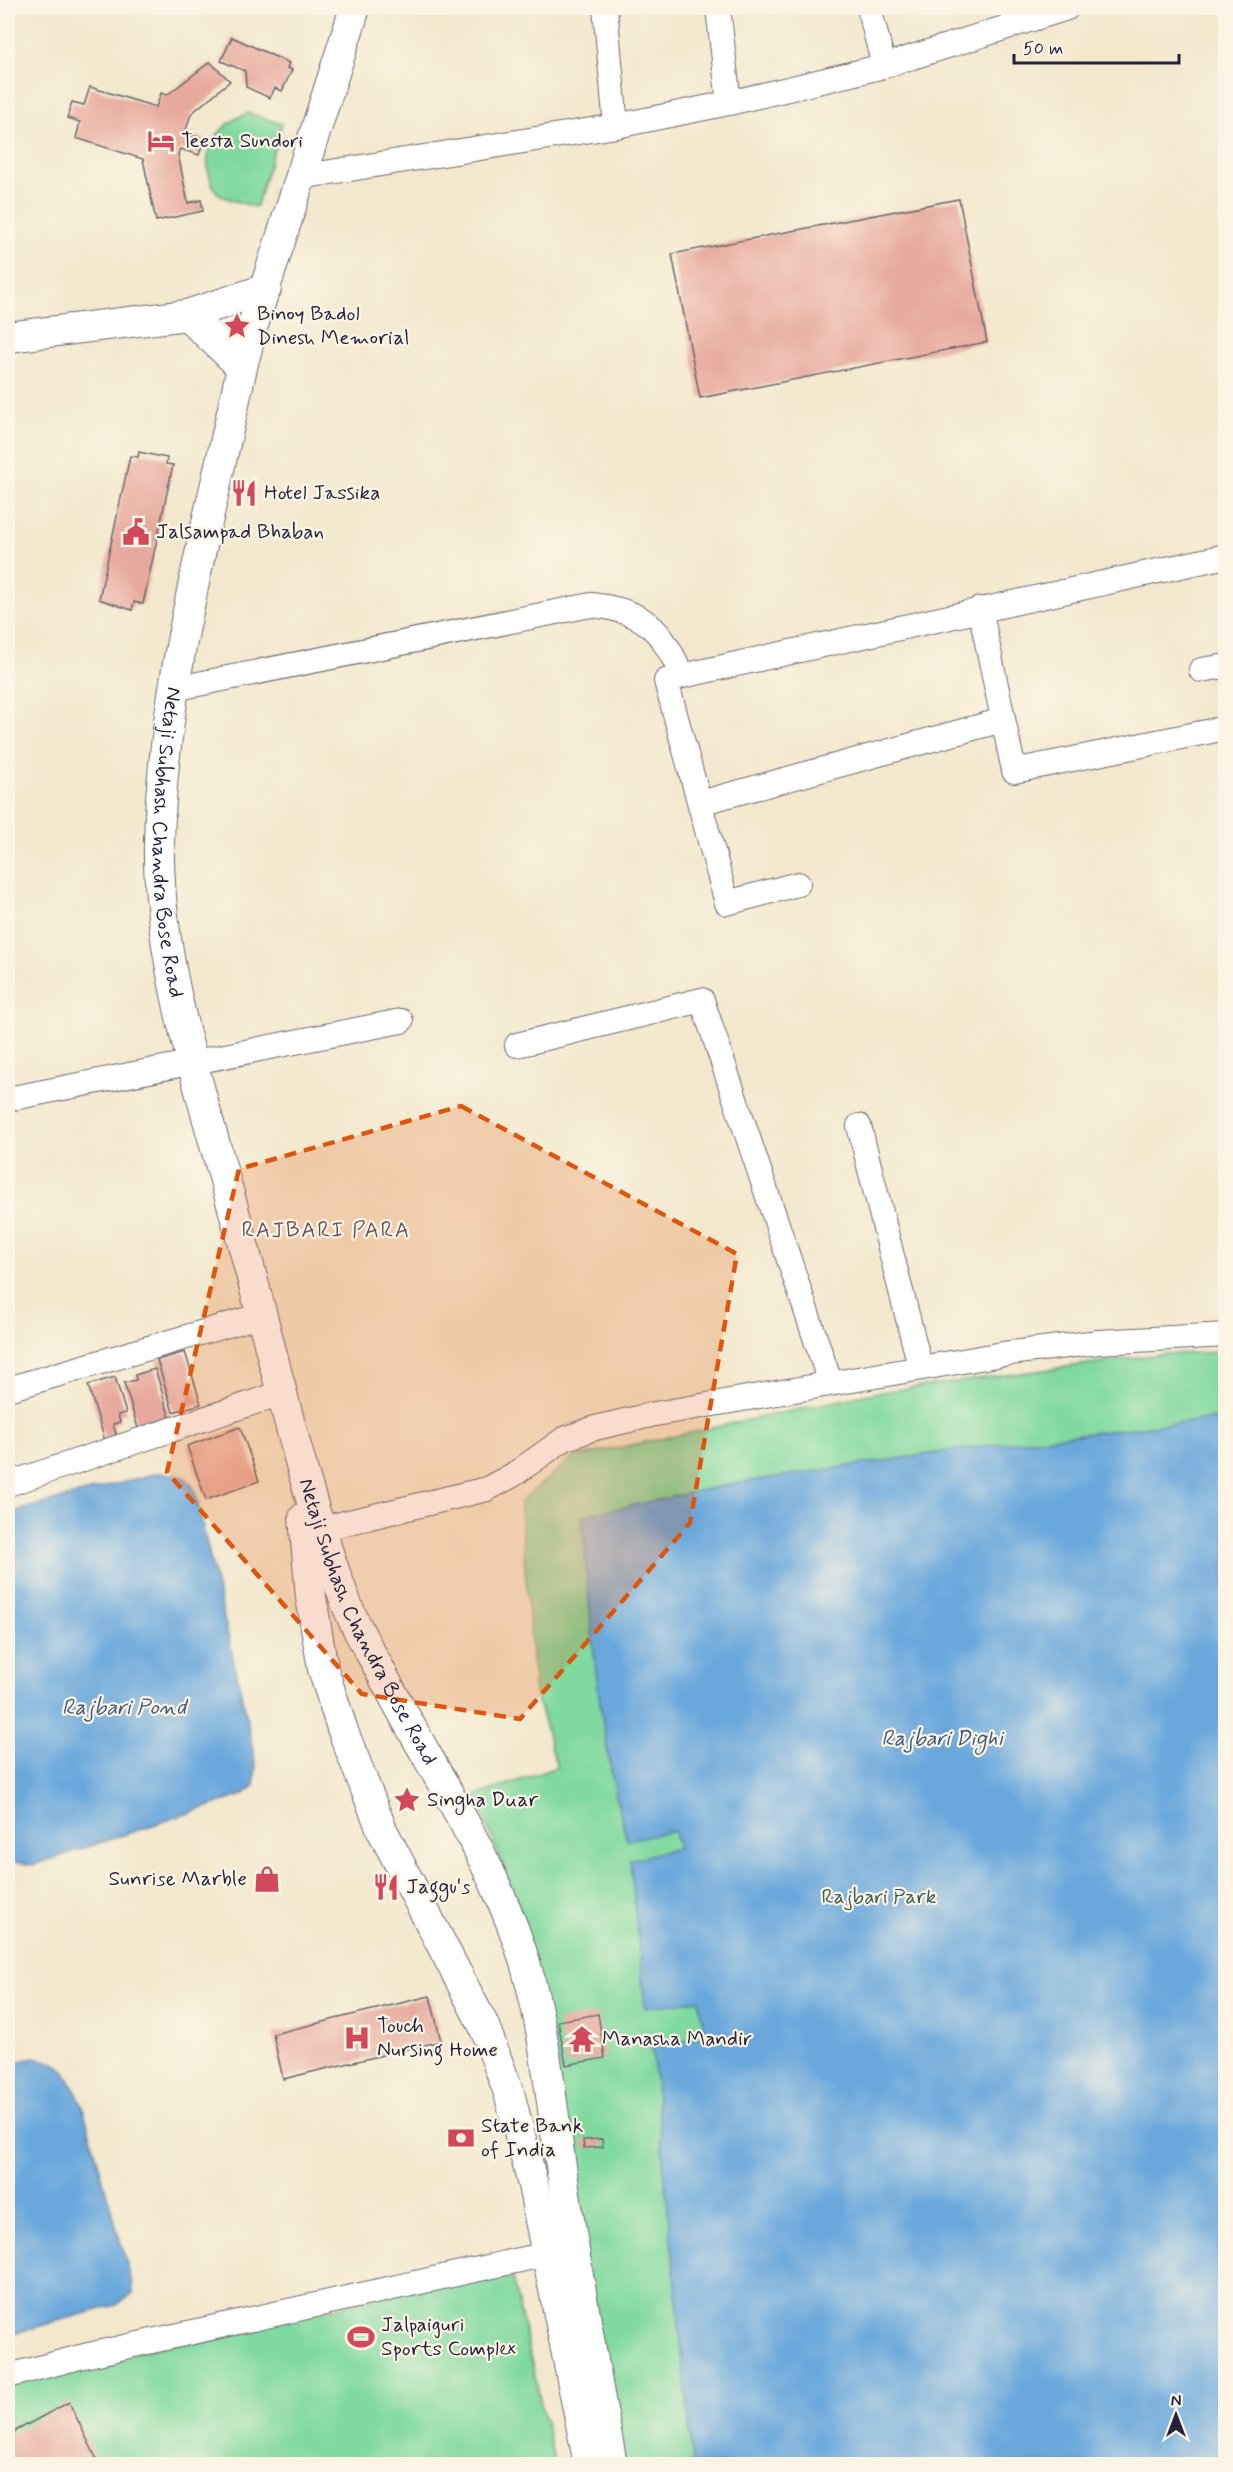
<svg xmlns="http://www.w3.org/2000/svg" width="1233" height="2472" font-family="Mynerve,sans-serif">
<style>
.green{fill:#80d99f;stroke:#517e6d;stroke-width:1.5}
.water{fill:#6ba8dc;stroke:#46658c;stroke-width:1.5}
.building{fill:#e7a99d}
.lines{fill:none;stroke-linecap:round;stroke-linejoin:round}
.minor-casing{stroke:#6b676e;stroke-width:26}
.tertiary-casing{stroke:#6b676e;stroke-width:32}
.minor{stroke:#fff;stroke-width:24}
.tertiary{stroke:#fff;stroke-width:30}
.marked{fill:#de560e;fill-opacity:0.2;stroke:#de560e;stroke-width:4.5;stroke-dasharray:12 8;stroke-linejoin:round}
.labels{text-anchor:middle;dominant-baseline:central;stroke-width:4.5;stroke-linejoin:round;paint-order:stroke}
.poi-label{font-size:21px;fill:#22223b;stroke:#fcf5e5;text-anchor:start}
.street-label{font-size:21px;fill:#22223b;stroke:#fcf5e5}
.park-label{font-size:21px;fill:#3e5959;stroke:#fcf5e5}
.neighbourhood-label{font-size:22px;letter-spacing:1.5px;fill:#67515d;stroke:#fcf5e5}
.water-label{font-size:22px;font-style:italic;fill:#3f587b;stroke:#fcf5e5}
</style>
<rect width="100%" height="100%" fill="#fcf5e5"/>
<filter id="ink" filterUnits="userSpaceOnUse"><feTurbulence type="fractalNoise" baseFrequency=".0167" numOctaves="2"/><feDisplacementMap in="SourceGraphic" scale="12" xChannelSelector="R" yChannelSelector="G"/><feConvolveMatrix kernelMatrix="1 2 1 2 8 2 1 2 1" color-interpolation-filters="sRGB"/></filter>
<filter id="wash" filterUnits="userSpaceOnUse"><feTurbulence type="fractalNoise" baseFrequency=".008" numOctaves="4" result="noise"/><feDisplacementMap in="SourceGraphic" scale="24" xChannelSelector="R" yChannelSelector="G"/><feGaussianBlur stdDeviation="1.35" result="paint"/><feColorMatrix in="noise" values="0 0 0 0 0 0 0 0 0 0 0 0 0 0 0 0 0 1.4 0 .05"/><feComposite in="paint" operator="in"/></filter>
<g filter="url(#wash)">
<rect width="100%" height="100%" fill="#f3e8cd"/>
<g class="green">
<path d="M248,113L282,124L256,207C246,204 230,201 220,195C214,191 211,181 209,174C202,145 222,123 248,113Z"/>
<polygon points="1225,1352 1225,2464 624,2464 508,1878 475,1796 557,1767 535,1692 520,1502 572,1458 874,1393 1163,1354"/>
<polygon points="510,2268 555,2464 8,2464 8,2381"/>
</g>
<g class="water">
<path d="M1225,1417V2464H693L652,2047L705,2037L699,2000L645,2008L630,1860L678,1848L674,1831L627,1840C598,1734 591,1626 582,1516L737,1483L991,1445Z"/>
<path d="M157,1473C174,1473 190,1474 195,1492L246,1714L256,1767L254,1786L243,1795L33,1865L8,1861V1513Z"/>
<polygon points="35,2058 57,2064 64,2071 81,2101 132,2283 133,2293 119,2304 8,2335 8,2063"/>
</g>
<g id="blocks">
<g class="building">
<polygon points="232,37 289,63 287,68 292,70 282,91 275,88 270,98 246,87 245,71 221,61"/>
<polygon points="210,62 230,81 191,114 185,133 204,139 199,155 180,149 178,154 188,203 201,200 203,211 156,221 143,159 76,138 80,122 67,118 72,102 84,105 90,87 156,107 161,93 167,95"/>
<polygon points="959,199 987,342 700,398 672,254"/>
<polygon points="139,452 167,458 166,464 173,465 143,604 134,602 132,610 99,599 130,456 138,457"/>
<polygon points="185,1352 201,1404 173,1412 157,1360"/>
<polygon points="155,1369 170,1418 138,1428 124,1383 136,1380 135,1375"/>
<polygon points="115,1377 126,1413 118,1415 120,1422 113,1424 118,1441 106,1444 88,1385"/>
<polygon points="240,1427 259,1481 206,1500 187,1446"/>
<polygon points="430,1996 441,2041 283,2079 273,2034"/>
<polygon points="598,2014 605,2058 566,2065 558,2021"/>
<polygon points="602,2139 603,2147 584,2148 583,2140"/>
<polygon points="69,2402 99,2464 8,2464 8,2435"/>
</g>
</g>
</g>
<g filter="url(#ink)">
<use href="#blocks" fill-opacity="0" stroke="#6b676e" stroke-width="1.5"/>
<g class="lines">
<defs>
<g id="minor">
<polyline points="605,8 616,126"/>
<polyline points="718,8 729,103"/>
<polyline points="869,8 884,66"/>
<polyline points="300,177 616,126 729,103 884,66 1067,8"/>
<polyline points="980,609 1014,771 1226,728"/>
<polyline points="1201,670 1226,666"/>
<polyline points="682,676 666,681 727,903 798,884"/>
<path d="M173,689L591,605C644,610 662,629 682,676L1226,556"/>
<polyline points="700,803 1003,720"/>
<polyline points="517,1045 702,1000 830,1382"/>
<polyline points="8,1099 401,1021"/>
<polyline points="859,1126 920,1366"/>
<polyline points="8,1389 262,1315"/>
<polyline points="8,1484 282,1393"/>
<polyline points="320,1529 487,1489 513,1475 564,1439 595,1428 655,1414 1003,1354 1098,1342 1226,1335"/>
<polyline points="8,2376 84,2356 547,2254"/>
</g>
<g id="tertiary">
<path id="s1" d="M355,8L253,325L242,367C209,523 163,681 159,841C156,970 211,1123 244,1248C277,1368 302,1489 347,1605C356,1629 370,1651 382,1674C429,1765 487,1849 520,1947C545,2021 550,2097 562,2173C576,2270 594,2368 612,2464"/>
<polyline points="187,315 242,367"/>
<polyline points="8,337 187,315 266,289"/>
<polyline points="304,1518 311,1597 323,1669 343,1731 382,1830 484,2026 509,2093 533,2185 589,2464"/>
</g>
</defs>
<use href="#minor" class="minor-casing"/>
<use href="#tertiary" class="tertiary-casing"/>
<use href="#minor" class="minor"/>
<use href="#tertiary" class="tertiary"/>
</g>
</g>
<path class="marked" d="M461,1106L737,1254L690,1523L520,1719L362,1694L167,1472L239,1169Z"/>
<defs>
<symbol id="hotel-bare" viewBox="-9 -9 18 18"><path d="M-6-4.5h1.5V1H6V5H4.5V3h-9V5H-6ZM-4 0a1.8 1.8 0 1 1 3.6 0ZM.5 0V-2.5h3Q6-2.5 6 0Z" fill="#d1495b" stroke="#fcf5e5" stroke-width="2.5" paint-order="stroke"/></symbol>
<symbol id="sight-bare" viewBox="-9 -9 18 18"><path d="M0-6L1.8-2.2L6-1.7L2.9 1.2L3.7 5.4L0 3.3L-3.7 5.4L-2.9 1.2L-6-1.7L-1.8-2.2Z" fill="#d1495b" stroke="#fcf5e5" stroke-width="2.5" paint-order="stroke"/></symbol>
<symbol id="restaurant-bare" viewBox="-9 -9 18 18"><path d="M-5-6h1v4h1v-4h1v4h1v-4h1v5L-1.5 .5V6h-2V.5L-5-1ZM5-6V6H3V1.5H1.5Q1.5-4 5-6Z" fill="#d1495b" stroke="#fcf5e5" stroke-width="2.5" paint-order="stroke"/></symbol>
<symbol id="civic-bare" viewBox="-9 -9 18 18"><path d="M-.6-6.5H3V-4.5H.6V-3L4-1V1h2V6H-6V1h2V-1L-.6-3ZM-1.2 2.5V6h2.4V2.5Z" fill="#d1495b" stroke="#fcf5e5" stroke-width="2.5" paint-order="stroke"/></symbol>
<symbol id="shop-bare" viewBox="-9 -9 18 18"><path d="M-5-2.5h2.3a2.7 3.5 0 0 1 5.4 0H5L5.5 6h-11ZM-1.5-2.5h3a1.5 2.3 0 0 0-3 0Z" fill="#d1495b" stroke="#fcf5e5" stroke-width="2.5" paint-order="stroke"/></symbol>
<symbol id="hospital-bare" viewBox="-9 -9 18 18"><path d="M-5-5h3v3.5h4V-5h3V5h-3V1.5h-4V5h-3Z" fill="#d1495b" stroke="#fcf5e5" stroke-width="2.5" paint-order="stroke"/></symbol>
<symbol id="temple-bare" viewBox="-9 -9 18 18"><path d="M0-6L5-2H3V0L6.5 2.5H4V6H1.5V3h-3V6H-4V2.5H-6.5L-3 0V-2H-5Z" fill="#d1495b" stroke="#fcf5e5" stroke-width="2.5" paint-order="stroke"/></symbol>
<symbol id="bank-bare" viewBox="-9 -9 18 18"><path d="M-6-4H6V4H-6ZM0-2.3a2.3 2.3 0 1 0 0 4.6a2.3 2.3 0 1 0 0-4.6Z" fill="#d1495b" stroke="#fcf5e5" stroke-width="2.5" paint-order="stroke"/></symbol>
<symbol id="stadium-bare" viewBox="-9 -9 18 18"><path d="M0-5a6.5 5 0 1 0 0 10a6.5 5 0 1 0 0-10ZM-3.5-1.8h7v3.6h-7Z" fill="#d1495b" stroke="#fcf5e5" stroke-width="2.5" paint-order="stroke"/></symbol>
</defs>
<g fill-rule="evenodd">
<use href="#hotel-bare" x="142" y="122" width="38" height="38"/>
<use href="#sight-bare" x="218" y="307" width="38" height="38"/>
<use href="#restaurant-bare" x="225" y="474" width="38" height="38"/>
<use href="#civic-bare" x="117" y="513" width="38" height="38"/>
<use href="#sight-bare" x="388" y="1781" width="38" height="38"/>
<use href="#shop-bare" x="248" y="1860" width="38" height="38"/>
<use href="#restaurant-bare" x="367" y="1868" width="38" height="38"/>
<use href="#hospital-bare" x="338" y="2019" width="38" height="38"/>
<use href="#temple-bare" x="563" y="2020" width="38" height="38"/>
<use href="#bank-bare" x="442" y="2119" width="38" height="38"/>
<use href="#stadium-bare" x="342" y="2318" width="38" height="38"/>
</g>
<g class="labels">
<g class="poi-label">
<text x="181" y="141">Teesta Sundori</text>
<text x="257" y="314">Binoy Badol<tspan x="257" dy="24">Dinesh Memorial</tspan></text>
<text x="264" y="493">Hotel Jassika</text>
<text x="156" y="532">Jalsampad Bhaban</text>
<text x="427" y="1800">Singha Duar</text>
<text x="247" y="1879" text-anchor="end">Sunrise Marble</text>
<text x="406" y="1887">Jaggu's</text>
<text x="377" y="2026">Touch<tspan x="377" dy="24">Nursing Home</tspan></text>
<text x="602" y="2039">Manasha Mandir</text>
<text x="481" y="2126">State Bank<tspan x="481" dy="24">of India</tspan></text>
<text x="381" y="2325">Jalpaiguri<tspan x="381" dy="24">Sports Complex</tspan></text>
</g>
<g class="street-label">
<text stroke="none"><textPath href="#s1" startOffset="860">Netaji Subhash Chandra Bose Road</textPath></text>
<text stroke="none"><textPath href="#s1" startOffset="1671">Netaji Subhash Chandra Bose Road</textPath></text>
</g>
<g class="park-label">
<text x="879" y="1897">Rajbari Park</text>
</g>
<g class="neighbourhood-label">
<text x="326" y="1231">RAJBARI PARA</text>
</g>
<g class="water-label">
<text x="124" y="1708">Rajbari Pond</text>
<text x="942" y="1739">Rajbari Dighi</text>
</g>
</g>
<rect width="1233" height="2472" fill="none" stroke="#fcf5e5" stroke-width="30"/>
<g transform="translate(1176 2415)" stroke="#fcf5e5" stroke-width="4.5" paint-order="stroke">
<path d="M0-4.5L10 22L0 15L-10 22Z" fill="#22223b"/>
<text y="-9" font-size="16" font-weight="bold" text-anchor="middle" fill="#22223b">N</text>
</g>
<path d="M1014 54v9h165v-9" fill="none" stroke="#22223b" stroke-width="3"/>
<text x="1023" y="54" font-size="18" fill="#22223b" stroke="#fcf5e5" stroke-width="4.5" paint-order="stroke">50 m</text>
</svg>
